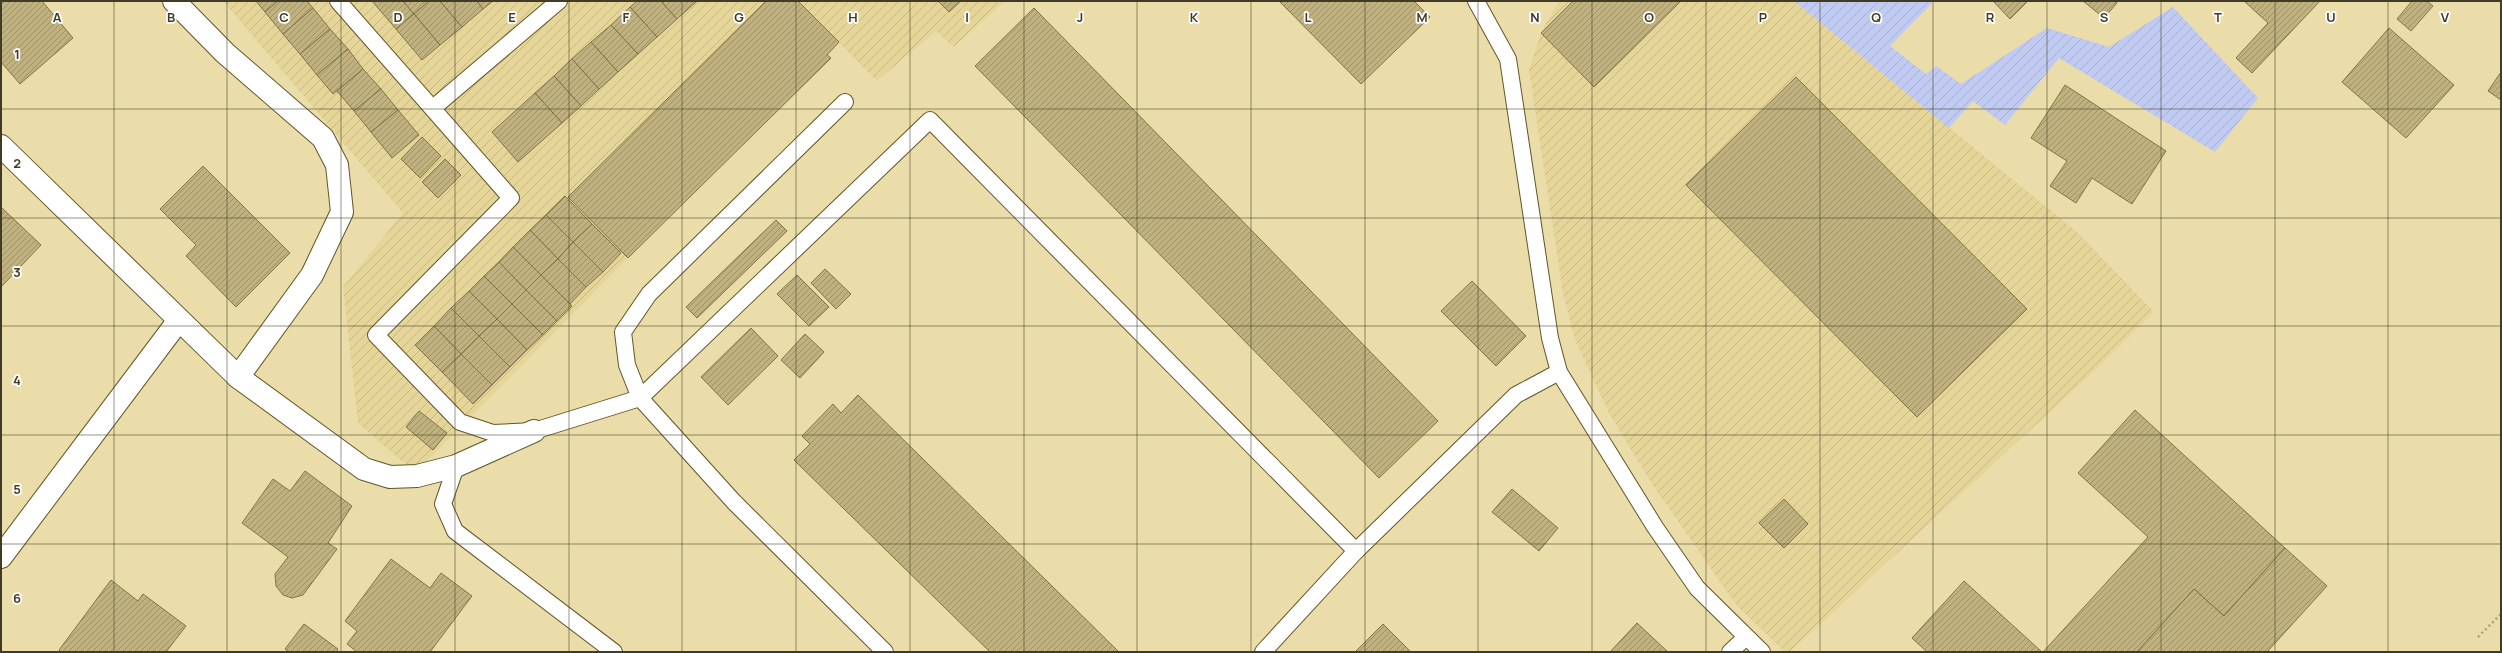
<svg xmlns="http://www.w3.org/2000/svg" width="2502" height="653" font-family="Manrope,sans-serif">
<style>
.industrial{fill:url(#industrial-furrows)}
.garden{fill:url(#garden-furrows)}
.building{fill:url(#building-hatch);stroke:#827545}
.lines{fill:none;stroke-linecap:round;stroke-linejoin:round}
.service-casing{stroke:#615525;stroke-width:18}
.minor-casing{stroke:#615525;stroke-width:24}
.path{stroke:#aba079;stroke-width:2.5;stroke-dasharray:2 3;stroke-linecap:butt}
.service{stroke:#fff;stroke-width:16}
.minor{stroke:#fff;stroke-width:22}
.grid{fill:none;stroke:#413b26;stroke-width:1;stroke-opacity:0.55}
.grid-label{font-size:13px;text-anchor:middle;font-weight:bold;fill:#413b26;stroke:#fefefe;stroke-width:3.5;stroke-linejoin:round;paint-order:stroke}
</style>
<defs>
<pattern id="industrial-furrows" width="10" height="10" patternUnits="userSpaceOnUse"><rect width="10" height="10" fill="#e5d599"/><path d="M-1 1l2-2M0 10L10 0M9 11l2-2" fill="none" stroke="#c6b884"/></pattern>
<pattern id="garden-furrows" width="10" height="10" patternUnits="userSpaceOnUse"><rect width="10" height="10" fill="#c1caf0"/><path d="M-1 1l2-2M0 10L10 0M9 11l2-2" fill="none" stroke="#a7aece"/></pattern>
<pattern id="building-hatch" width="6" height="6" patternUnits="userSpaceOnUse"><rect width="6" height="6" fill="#bfb280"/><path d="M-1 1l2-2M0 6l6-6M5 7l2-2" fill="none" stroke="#9d9269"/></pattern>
</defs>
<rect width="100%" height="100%" fill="#ebddaa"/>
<g class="industrial">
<polygon points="223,1 766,1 568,197 628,258 417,471 399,459 358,423 343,287 403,213"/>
<polygon points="798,1 1005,1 954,47 936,31 877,81"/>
<polygon points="1559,1 1794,1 2077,232 2154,312 2093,372 1790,652 1785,652 1737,606 1650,481 1609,413 1575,340 1563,294 1529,70 1541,33"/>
</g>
<polygon class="garden" points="1794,1 1934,1 1890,46 1926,74 1936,66 1961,84 2047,28 2109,47 2173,7 2258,98 2215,152 2059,58 2005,125 1973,101 1949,128"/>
<g class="building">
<polygon points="3,1 42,1 73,38 20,84 1,62 1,3"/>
<polygon points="256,1 278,1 265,12"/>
<polygon points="278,1 307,1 313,8 283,34 265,12"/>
<polygon points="372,1 403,1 414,14 396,29"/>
<polygon points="403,1 429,1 414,14"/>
<polygon points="429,1 440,1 462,27 440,45 414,14"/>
<polygon points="440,1 477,1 483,9 462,27"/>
<polygon points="477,1 493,1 483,9"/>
<polygon points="637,1 661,1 677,19 657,37 630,7"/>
<polygon points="661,1 697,1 677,19"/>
<polygon points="766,1 798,1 839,42 827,55 831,58 628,258 568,197"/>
<polygon points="938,1 961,1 949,12"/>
<polygon points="1279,1 1414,1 1430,17 1361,84"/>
<polygon points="1573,1 1681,1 1594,87 1541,33"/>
<polygon points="1993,1 2028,1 2010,19"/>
<polygon points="2083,1 2116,1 2117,3 2104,18"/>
<polygon points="2244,1 2320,1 2252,73 2236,58 2268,23"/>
<polygon points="2412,1 2427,1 2433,6 2411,31 2397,19"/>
<polygon points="630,7 657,37 638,54 611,25"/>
<polygon points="313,8 330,29 300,54 283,34"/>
<polygon points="1034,8 1438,421 1379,478 975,66"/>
<polygon points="414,14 440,45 422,60 396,29"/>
<polygon points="611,25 638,54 618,72 591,42"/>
<polygon points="2389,28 2454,85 2406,138 2342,82"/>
<polygon points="330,29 348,49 317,75 300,54"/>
<polygon points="591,42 618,72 599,89 572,59"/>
<polygon points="348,49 363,69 333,94 317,75"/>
<polygon points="572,59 599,89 581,106 554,76"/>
<polygon points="363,69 381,89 354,111 337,91"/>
<polygon points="2501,72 2501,100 2488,91"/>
<polygon points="554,76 581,106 562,123 535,93"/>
<polygon points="1796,77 2027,309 1917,417 1686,185"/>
<polygon points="2065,85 2166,151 2132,204 2092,178 2076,203 2050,186 2067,161 2031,138"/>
<polygon points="381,89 398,110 371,132 354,111"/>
<polygon points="535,93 562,123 518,162 492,132"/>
<polygon points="398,110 419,135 392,158 371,132"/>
<polygon points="422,137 441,156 420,178 401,159"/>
<polygon points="445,159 461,175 438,198 422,182"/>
<polygon points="203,166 290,253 236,307 186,256 196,245 160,209"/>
<polygon points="565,196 592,224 573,242 546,215"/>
<polygon points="1,207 41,245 1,287"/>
<polygon points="546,215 573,242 558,259 530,230"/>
<polygon points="776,220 787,231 697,318 686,307"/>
<polygon points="592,224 621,253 603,272 573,242"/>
<polygon points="530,230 558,259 541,275 513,247"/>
<polygon points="573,242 603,272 586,287 558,259"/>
<polygon points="513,247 541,275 526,290 499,262"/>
<polygon points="558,259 586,287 570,304 541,275"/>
<polygon points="499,262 526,290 512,304 484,276"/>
<polygon points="825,269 851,294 836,309 811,283"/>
<polygon points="541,275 572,306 557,321 526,290"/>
<polygon points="797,275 829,307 809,326 777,294"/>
<polygon points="484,276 512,304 497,319 469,291"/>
<polygon points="1472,281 1526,336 1496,366 1441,311"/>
<polygon points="526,290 557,321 543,335 512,304"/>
<polygon points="469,291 497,319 479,336 451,308"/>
<polygon points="512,304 543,335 527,350 497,319"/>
<polygon points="451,308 479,336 461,354 434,326"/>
<polygon points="497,319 527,350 510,367 479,336"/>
<polygon points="434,326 461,354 442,372 415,345"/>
<polygon points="751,328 778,356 728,405 701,377"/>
<polygon points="805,334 824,352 800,378 781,360"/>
<polygon points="479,336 510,367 492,385 461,354"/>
<polygon points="461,354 492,385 473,404 442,372"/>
<polygon points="858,395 1119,652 990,652 794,460 810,444 802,436 833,404 841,413"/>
<polygon points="2135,410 2285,548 2224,616 2194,589 2137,652 2043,652 2148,537 2078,473"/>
<polygon points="419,411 447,433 433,450 406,427"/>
<polygon points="305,471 352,506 328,543 337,549 303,595 292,598 283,595 276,586 275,574 288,557 242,523 273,479 290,491"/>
<polygon points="1512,489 1558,528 1539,551 1492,512"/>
<polygon points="1784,499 1808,524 1784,548 1759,523"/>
<polygon points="2285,548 2327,586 2267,652 2137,652 2194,589 2224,616"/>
<polygon points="391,559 430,588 441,573 472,596 430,652 357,652 347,644 357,631 345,621"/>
<polygon points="111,580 138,601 143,594 186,626 166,652 61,652 59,650"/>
<polygon points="1964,581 2042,652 1927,652 1912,638"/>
<polygon points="1637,623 1668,652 1610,652"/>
<polygon points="304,624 338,649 336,652 290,652 285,649"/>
<polygon points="1383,624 1411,652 1355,652"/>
</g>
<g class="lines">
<defs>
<g id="service">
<polyline points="338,1 511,198 376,335 460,422 493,433 534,431 640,398 627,365 623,332 649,294 845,102"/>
<polyline points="1476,1 1508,59 1550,338 1559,372 1655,527 1697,588 1762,652"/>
<polyline points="433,108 559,1"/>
<polyline points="456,466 443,504 455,531 614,652"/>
<polyline points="885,652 734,502 640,398 930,120 1356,551 1516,395 1559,372"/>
<polyline points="1263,652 1356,551"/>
<polyline points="1730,652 1746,637"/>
</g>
<g id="minor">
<polyline points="174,1 225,53 323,138 337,165 342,212 312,275 238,377"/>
<polyline points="1,146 238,377 364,469 390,477 417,476 456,466 534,431"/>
<polyline points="1,557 179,320"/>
</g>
</defs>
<use href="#service" class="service-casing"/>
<use href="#minor" class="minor-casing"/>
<polyline class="path" points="2478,637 2501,614"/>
<use href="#service" class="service"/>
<use href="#minor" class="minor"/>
</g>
<path class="grid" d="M114,1V652M227,1V652M341,1V652M455,1V652M569,1V652M682,1V652M796,1V652M910,1V652M1024,1V652M1137,1V652M1251,1V652M1365,1V652M1478,1V652M1592,1V652M1706,1V652M1820,1V652M1933,1V652M2047,1V652M2161,1V652M2275,1V652M2388,1V652M1,109H2501M1,218H2501M1,326H2501M1,435H2501M1,544H2501"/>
<g class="grid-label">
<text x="57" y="22">A</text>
<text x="171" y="22">B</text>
<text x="284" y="22">C</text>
<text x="398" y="22">D</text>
<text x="512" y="22">E</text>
<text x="626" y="22">F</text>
<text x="739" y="22">G</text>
<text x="853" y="22">H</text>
<text x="967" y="22">I</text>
<text x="1080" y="22">J</text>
<text x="1194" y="22">K</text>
<text x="1308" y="22">L</text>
<text x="1422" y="22">M</text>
<text x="1535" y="22">N</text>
<text x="1649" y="22">O</text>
<text x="1763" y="22">P</text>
<text x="1876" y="22">Q</text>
<text x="1990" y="22">R</text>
<text x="2104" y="22">S</text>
<text x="2218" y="22">T</text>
<text x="2331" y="22">U</text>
<text x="2445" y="22">V</text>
<text x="17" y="59">1</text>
<text x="17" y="168">2</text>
<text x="17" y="277">3</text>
<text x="17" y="385">4</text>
<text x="17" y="494">5</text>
<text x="17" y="603">6</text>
</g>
<rect width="2502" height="653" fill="none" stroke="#413b26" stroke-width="4"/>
</svg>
